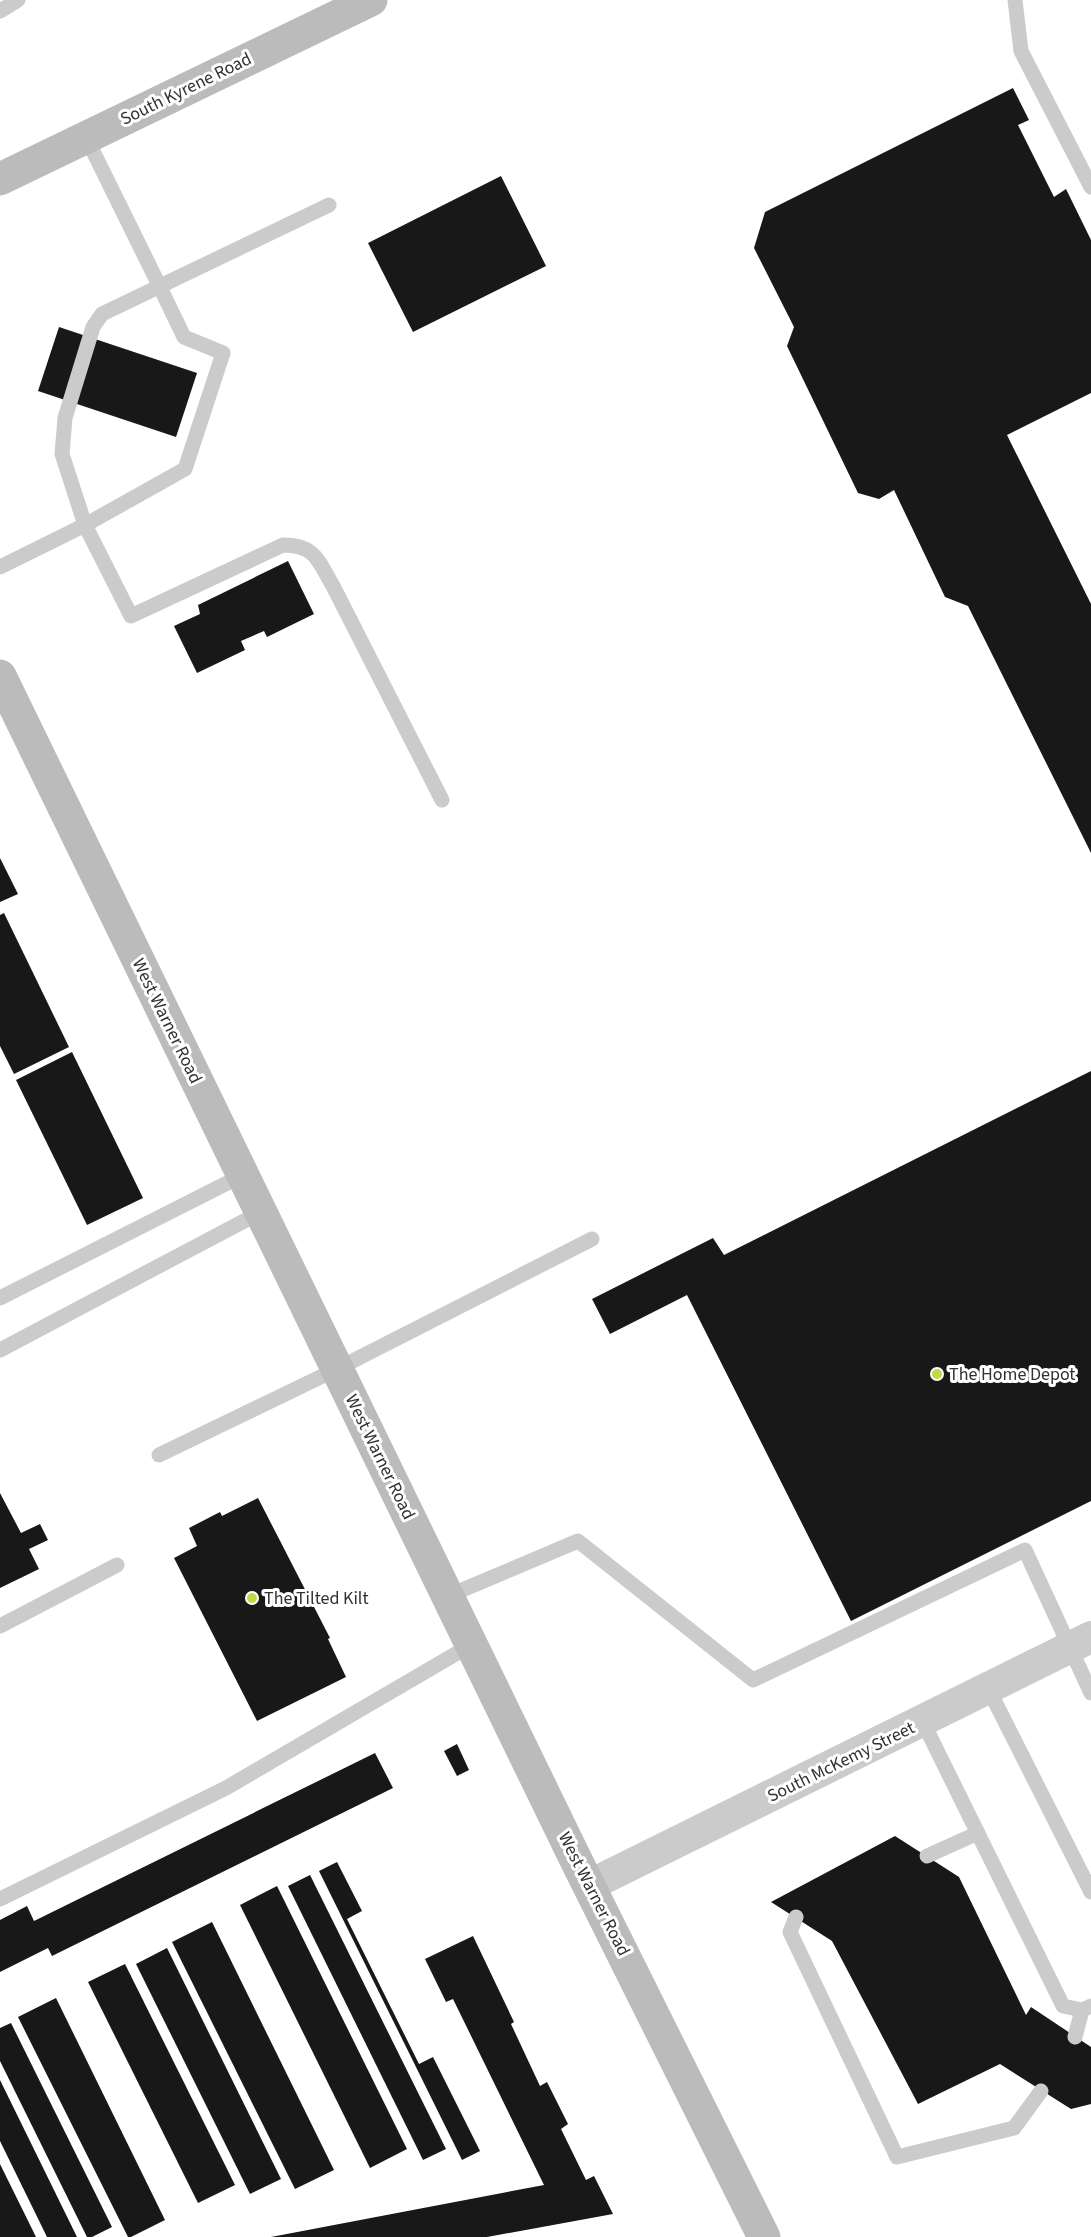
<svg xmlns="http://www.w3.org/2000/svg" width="1091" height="2237" font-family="'Source Sans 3',sans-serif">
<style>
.building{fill:#181818}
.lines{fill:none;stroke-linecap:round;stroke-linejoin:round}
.lane{stroke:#cbcbcb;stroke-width:15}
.street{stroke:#cbcbcb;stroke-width:32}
.secondary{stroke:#bbb;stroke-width:33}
.poi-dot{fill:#c2d844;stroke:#fff;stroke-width:2}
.labels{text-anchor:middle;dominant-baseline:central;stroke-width:6;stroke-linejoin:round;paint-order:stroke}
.street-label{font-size:18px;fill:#313131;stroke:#fff}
.poi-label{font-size:18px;fill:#313131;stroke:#fff;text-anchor:start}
</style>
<rect width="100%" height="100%" fill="#fff"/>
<g class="building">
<polygon points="1013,88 1029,120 1018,125 1054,197 1066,189 1091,240 1091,393 1007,435 1091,604 1091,853 968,606 945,597 894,490 879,499 858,493 787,346 794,327 754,248 765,212"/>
<polygon points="501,176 546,266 413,332 368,243"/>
<polygon points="59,327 197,373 176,437 38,391"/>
<polygon points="288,561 314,614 267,637 264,631 241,641 245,650 197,673 174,626 200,614 198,605"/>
<polygon points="0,858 18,894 0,902"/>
<polygon points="4,913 69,1047 14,1074 0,1046 0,915"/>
<polygon points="72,1052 143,1198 87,1225 16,1080"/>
<polygon points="1091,1071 1091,1501 851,1621 687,1295 610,1334 592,1299 713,1238 724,1255"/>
<polygon points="0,1493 21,1533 40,1524 48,1540 29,1549 39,1569 0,1588"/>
<polygon points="258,1498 330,1638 328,1639 346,1677 257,1721 174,1558 197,1546 189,1528 220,1512 222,1516"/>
<polygon points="457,1744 469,1770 457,1776 444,1751"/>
<polygon points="375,1753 393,1788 52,1956 48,1948 0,1972 0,1920 27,1906 34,1921"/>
<polygon points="895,1836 959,1877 1026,2015 1031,2007 1091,2047 1091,2104 1071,2109 1000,2064 918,2104 832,1941 771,1902"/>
<polygon points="337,1862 362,1911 347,1919 419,2064 433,2057 480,2151 462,2160 319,1871"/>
<polygon points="310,1875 446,2149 423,2160 288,1886"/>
<polygon points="277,1886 407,2149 370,2168 240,1905"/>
<polygon points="212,1922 334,2170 295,2189 172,1942"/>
<polygon points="473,1936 514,2022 511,2024 540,2086 547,2082 568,2124 561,2129 586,2180 594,2176 613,2214 487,2237 271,2237 544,2185 453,1999 446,2002 425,1959"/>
<polygon points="167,1948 281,2179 250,2194 136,1964"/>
<polygon points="125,1964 235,2185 198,2203 88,1982"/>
<polygon points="56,1998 165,2220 131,2237 128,2237 18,2017"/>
<polygon points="11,2023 112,2227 92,2237 87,2237 0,2061 0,2028"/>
<polygon points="0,2080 77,2237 47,2237 0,2141"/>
<polygon points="0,2164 36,2237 0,2237"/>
</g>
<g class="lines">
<g class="lane">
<polyline points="1015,0 1021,51 1091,187"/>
<polyline points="0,11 18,0"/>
<path d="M86,137C119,204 152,270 184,337L223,353L185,469L85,525L62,454L65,418L93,327L102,314L329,205"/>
<path d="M0,567L85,525L131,616L283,545C316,545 318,561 333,586L442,800"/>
<polyline points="0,1298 243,1175"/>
<polyline points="0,1350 261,1212"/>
<polyline points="159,1455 337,1369 592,1239"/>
<polyline points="448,1596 578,1541 753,1680 1025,1550 1091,1693"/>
<polyline points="0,1626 117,1565"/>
<polyline points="988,1688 1091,1892"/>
<polyline points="923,1722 1063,2006 1082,2010 1091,2006"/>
<polyline points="927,1856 978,1833"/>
<polyline points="0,1899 226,1788 471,1645"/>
<polyline points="796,1917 790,1932 897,2157 1014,2128 1041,2091"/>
<polyline points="1075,2037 1082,2010"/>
</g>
<polyline class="street" points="590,1885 1091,1637"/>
<g class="secondary">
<polyline points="0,179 371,0"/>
<polyline points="0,676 576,1860 764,2237"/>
</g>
</g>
<g class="poi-dot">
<circle cx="937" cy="1374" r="6"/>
<circle cx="252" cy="1598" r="6"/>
</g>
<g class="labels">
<g class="street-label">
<text transform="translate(186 89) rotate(-26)">South Kyrene Road</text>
<text transform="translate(167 1021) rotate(64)">West Warner Road</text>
<text transform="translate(380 1457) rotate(64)">West Warner Road</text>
<text transform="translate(841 1762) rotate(-26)">South McKemy Street</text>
<text transform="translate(594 1894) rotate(63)">West Warner Road</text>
</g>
<g class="poi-label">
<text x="949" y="1374">The Home Depot</text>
<text x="264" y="1598">The Tilted Kilt</text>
</g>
</g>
</svg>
